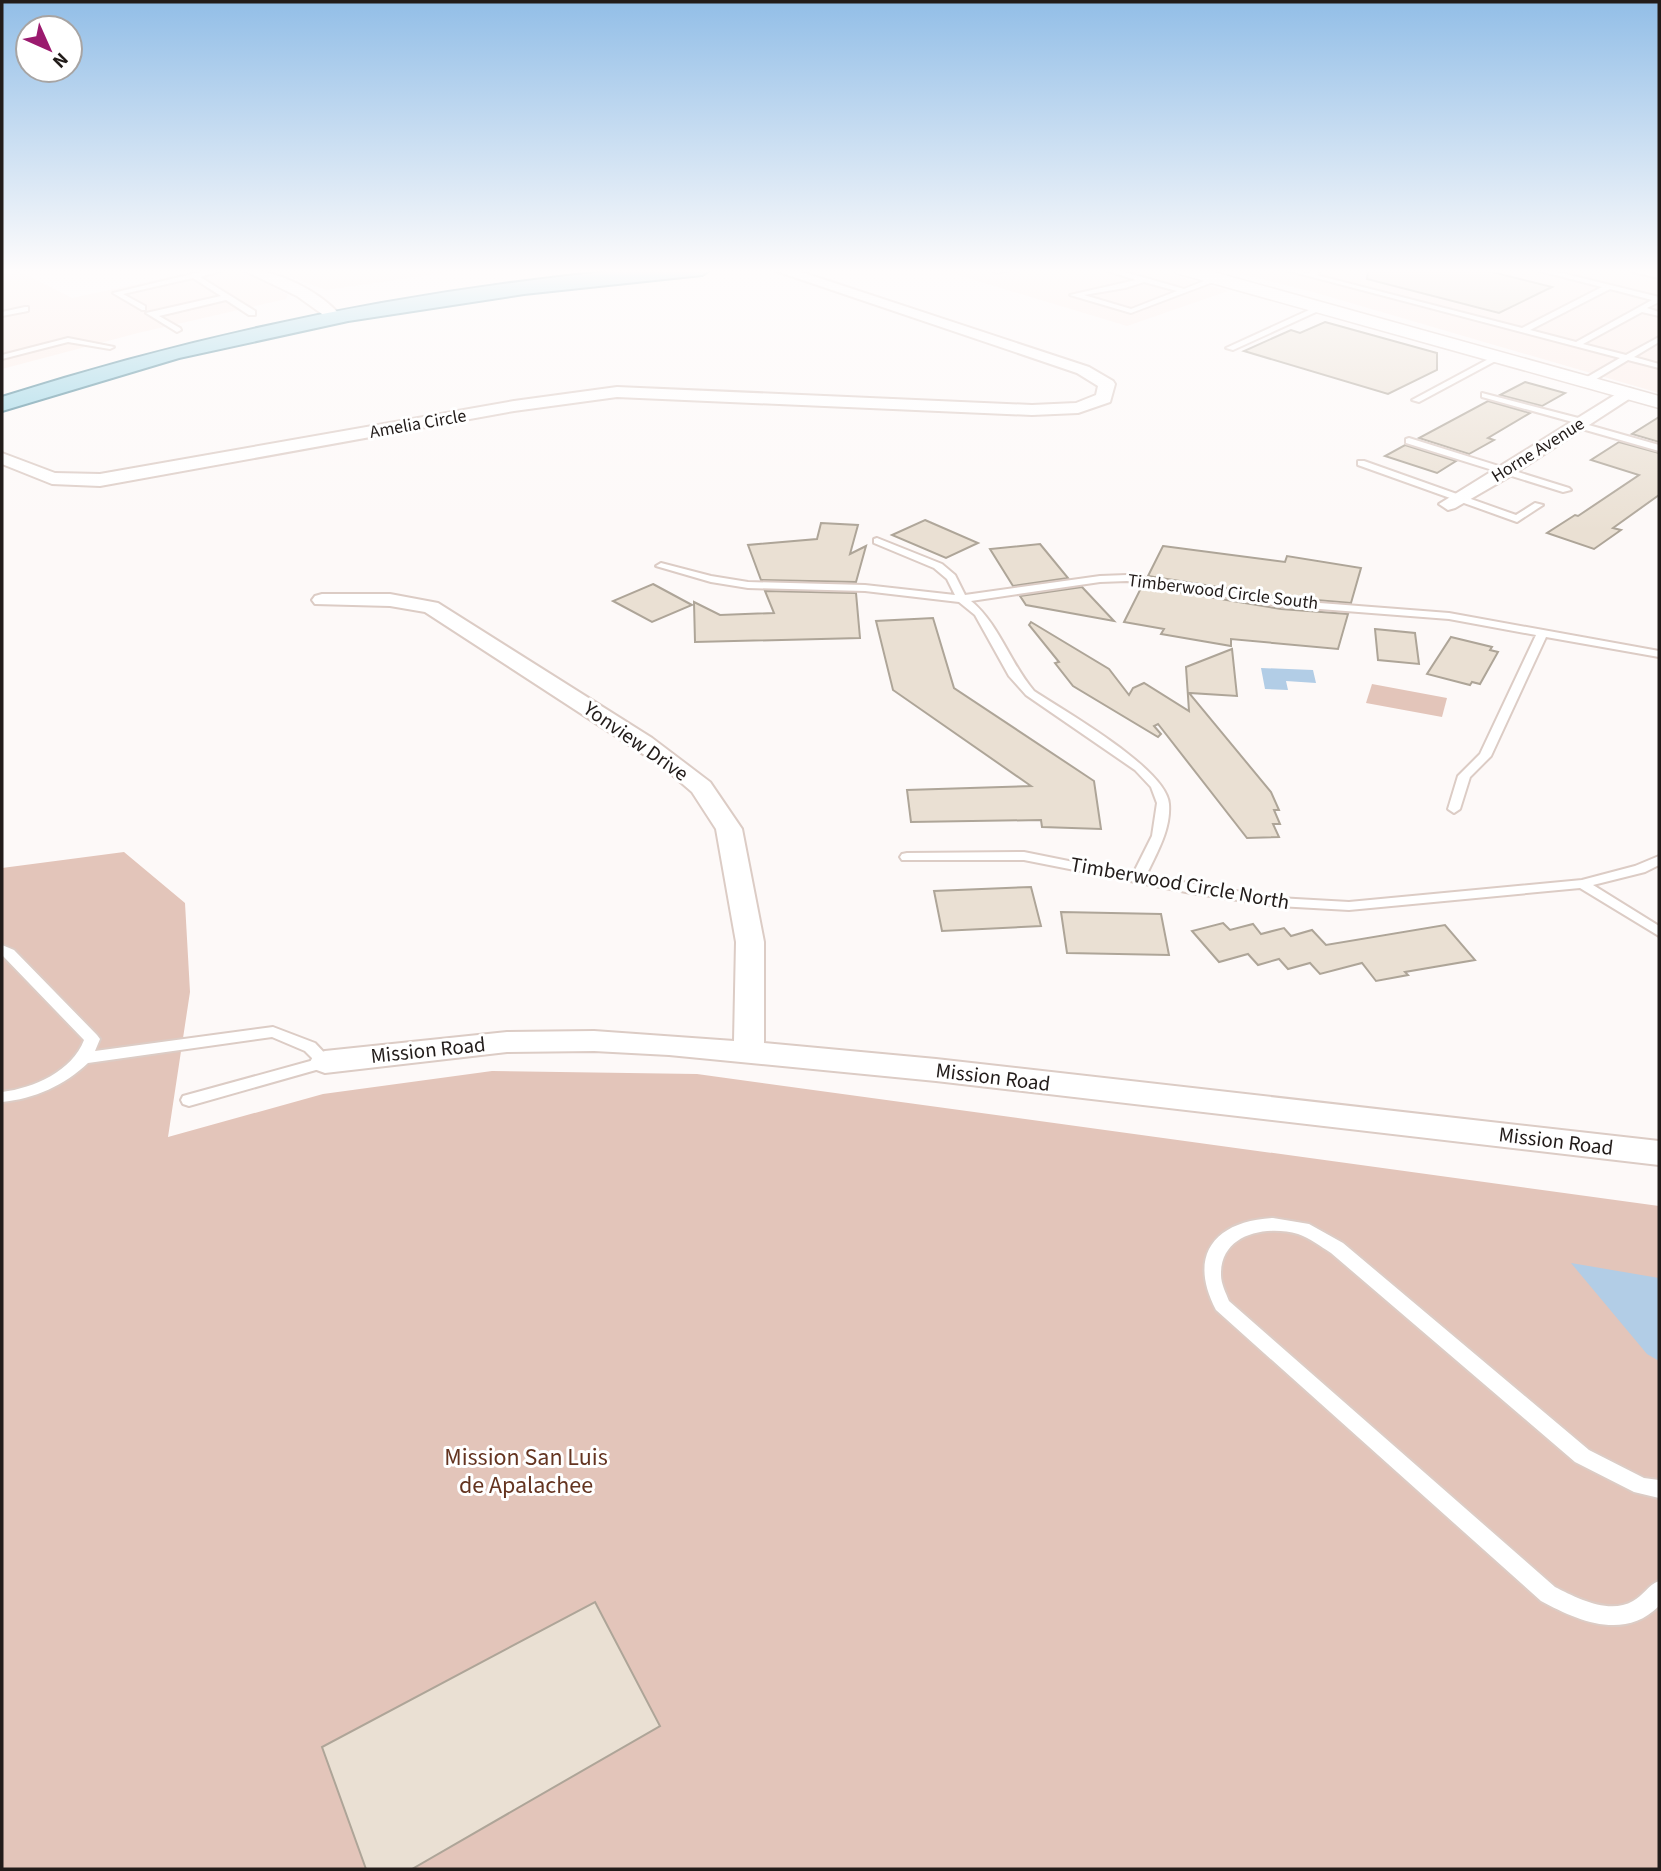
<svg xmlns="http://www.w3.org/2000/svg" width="1661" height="1871" font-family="'Source Sans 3',sans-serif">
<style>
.built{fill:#fcede7}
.green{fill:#e3c5ba}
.water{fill:#b2cde6}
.building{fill:#eae0d3;stroke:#aea598;stroke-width:2}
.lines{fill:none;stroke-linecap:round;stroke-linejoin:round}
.service-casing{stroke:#dcccc5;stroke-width:4}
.minor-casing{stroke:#dcccc5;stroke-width:4}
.tertiary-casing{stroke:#dcccc5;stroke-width:3}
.primary-casing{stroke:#407f92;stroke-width:4}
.service{fill:#fff;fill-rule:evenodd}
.minor{fill:#fff;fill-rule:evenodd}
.tertiary{fill:#fff;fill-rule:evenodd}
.primary{fill:#96d3e4;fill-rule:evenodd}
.labels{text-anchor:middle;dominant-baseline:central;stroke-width:6;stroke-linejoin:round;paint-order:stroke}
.far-street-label{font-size:18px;fill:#221c1a;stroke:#fff}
.street-label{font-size:21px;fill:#221c1a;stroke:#fff}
.near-park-label{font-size:24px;fill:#643420;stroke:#fff}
</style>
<rect width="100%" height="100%" fill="#fdf9f8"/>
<g class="built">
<polygon points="207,269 238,269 288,295 286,299 138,333 2,369 2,275 19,271 72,298"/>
<polygon points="269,269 470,269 326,290"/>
<polygon points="938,269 1151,269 1228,291 1127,326"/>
<polygon points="1222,269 1629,269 1659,276 1659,393 1313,292"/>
</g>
<g class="green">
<polygon points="1372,684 1447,698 1442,717 1366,703"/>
<polygon points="124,852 185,903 190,992 168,1137 323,1094 492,1071 697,1074 1659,1206 1659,1869 2,1869 2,868"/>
</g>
<g class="water">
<polygon points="1261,668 1313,670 1316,683 1286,681 1288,690 1265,689"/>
<polygon points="1571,1263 1659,1278 1659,1361 1647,1354"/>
</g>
<g class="building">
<polygon points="1368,269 1480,269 1552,287 1499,313 1367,279"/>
<polygon points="1325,322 1437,353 1437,370 1388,394 1244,351 1291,330 1300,333"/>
<polygon points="1525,382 1565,393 1542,406 1500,395"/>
<polygon points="1488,401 1530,413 1488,438 1494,440 1469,454 1419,438"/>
<polygon points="1659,417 1659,442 1632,434"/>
<polygon points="1619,442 1659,453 1659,495 1613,528 1621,530 1594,549 1547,533 1575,515 1578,516 1639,475 1591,460"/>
<polygon points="1405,445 1456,461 1437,473 1385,456"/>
<polygon points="925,520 978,543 946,558 892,535"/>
<polygon points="821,523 858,525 850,554 866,546 856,582 761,580 748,545 817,539"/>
<polygon points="1040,544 1068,578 1013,586 990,549"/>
<polygon points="1163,546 1285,562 1287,556 1361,568 1351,603 1281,597 1148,576"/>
<polygon points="653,584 692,605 652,622 613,601"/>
<polygon points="1142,586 1281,609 1348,614 1338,649 1231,639 1231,646 1161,634 1164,629 1124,622"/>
<polygon points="1082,587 1114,621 1026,605 1020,596"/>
<polygon points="765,591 856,593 860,638 695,642 694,602 720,615 774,613"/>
<polygon points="933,618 954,688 1094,781 1101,829 1042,827 1041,820 911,822 907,790 1031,786 893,690 876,621"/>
<polygon points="1031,622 1109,669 1129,695 1133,688 1144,683 1189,711 1186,667 1232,649 1237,696 1189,693 1271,792 1279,810 1274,810 1280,824 1273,824 1279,837 1247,838 1158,724 1154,726 1161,734 1158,737 1073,686 1055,663 1059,662 1029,625"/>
<polygon points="1375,629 1415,633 1419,664 1378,660"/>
<polygon points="1451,637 1492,647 1490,650 1498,652 1480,684 1472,682 1470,685 1427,674"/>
<polygon points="1031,887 1041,926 942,931 934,891"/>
<polygon points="1061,912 1161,914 1169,955 1067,953"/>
<polygon points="1223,923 1230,930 1253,924 1261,934 1284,928 1291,936 1312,930 1326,945 1445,925 1475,960 1405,972 1408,975 1376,981 1362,963 1320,974 1310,963 1288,969 1279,959 1258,965 1248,954 1219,962 1192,931"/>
<polygon points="595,1602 660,1726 412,1869 366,1869 322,1747"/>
</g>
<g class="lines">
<defs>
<g id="service">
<polygon points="213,269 227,269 200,277 255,311 255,315 249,315 226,300 159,316 180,328 181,330 177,332 146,313 221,296 193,278 123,294 145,306 145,310 142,310 113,293"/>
<polygon points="1014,269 997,273 993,271 995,269"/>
<path d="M1102,269H1114L1184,289L1214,277L1221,279L1131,313L1070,295L1136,280ZM1144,282L1177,291L1131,309L1084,295L1125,288Z"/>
<path d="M1282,269L1308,273L1315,271L1319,273L1316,275L1522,328L1602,287L1532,269H1545L1659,297V302L1647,308L1659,312V316L1642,312L1583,344L1626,355L1659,337V342L1634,357L1659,364V368L1628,360L1588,384H1582V380L1620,358ZM1610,289L1652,300L1576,342L1530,330Z"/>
<polygon points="1320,305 1327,307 1233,350 1226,348"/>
<polygon points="25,307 28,307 28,311 2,316 2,312"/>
<polygon points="68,338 114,347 110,349 68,342 2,359 2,355"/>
<polygon points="1494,356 1501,358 1419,402 1412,400"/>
<polygon points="1482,393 1586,420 1587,422 1585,424 1659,445 1659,451 1575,427 1574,425 1576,423 1482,397"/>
<polygon points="1409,438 1569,488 1571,490 1563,492 1406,443 1406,439"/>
<polygon points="1358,461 1364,461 1516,515 1535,503 1543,505 1517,522 1358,465"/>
<path d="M877,538L942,564L955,575L965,595L1100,576L1127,575L1281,600L1449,613L1659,651V657L1546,637L1491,756L1470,777L1460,809L1454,813L1448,809L1458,776L1480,754L1536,635L1449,619L1281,606L1127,581L1100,582L971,601C999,624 1010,663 1034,691C1064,711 1167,769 1169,804C1171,830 1156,854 1146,876L1278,898L1349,902L1582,880L1635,866L1659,856V865L1645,872L1593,885L1659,926V936L1580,888L1349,910L1278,906L1191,893L1024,860H902L900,857L902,854L907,853L1024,852L1133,874L1152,836L1157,803L1151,787L1135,770L1026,695L1009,676L975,615L959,602L865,591L748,588L711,582L656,566L661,563L711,576L748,582L865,585L955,595L947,579L934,568L874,543V539Z"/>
<path d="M2,945L14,950L97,1035L100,1039L95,1051L273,1027L315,1043L333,1062L330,1066L189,1106L183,1104L181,1100L183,1096L314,1060L305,1051L272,1037L88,1063C65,1085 34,1099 2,1102V1092C34,1088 72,1071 84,1040L2,955Z"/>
<path d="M1273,1218L1309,1224L1343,1243L1589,1450L1644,1478L1659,1480V1498L1634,1492L1575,1462L1331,1253C1320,1246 1310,1238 1298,1234C1266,1225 1220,1234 1221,1275C1221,1284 1226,1293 1229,1301L1555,1587C1577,1598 1609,1615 1633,1601C1643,1596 1648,1585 1659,1581V1606C1624,1641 1578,1621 1541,1601L1216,1310C1187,1255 1215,1221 1273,1218Z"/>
</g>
<g id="minor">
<path d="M241,269C275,269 319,290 341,316L334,320L329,319L297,296Z"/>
<polygon points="770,269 792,269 1089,367 1113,381 1115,384 1110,402 1078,413 1032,415 617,397 514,411 100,486 52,484 2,464 2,453 55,473 100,474 514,401 617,387 1032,405 1076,403 1096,395 1098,386 1077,373"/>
<polygon points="1631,269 1659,270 1659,278 1633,272"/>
<polygon points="1626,388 1632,389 1634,393 1632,397 1512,475 1455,508 1448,510 1439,504"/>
<polygon points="322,594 390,594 438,603 652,738 710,782 742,829 764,942 764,1043 936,1059 1659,1141 1659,1165 936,1081 669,1055 594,1051 507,1052 325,1073 314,1069 310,1062 314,1055 325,1051 507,1032 594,1031 734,1041 736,942 716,829 692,792 663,767 425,612 390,606 315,604 312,600 315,596"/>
</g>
<polygon id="tertiary" points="1174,269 1203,269 1659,396 1659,408 1176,273"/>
<path id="primary" d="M635,269H711L702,275L524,294L348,321L179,358L2,411V397C208,331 419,289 635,269Z"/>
</defs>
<use href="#service" class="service-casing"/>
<use href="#minor" class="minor-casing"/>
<use href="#tertiary" class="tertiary-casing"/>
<use href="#primary" class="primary-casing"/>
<use href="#service" class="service"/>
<use href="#minor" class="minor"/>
<use href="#tertiary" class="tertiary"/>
<use href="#primary" class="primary"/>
</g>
<linearGradient id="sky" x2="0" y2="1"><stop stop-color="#92bee7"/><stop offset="0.51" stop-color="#fefcfc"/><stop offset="1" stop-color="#fefcfc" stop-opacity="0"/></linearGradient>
<rect width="1661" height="531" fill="url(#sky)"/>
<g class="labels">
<g class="far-street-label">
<text transform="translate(418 424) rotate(-10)">Amelia Circle</text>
<text transform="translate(1538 450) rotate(-32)">Horne Avenue</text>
<text transform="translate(1223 592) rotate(7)">Timberwood Circle South</text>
</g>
<g class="street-label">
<text transform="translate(636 741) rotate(35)">Yonview Drive</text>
<text transform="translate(1180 883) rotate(10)">Timberwood Circle North</text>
<text transform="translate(428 1050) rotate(-6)">Mission Road</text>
<text transform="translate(993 1077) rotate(7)">Mission Road</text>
<text transform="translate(1556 1141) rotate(7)">Mission Road</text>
</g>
<g class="near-park-label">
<text x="526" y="1457">Mission San Luis<tspan x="526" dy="28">de Apalachee</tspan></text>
</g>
</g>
<rect width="1661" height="1871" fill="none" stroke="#221c1a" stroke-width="7"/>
<g transform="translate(49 49) rotate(135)"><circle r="33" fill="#ffffff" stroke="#a7a4a3" stroke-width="2"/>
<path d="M0-5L12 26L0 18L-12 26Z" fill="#9b1a6e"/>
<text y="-10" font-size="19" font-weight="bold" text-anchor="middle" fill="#221c1a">N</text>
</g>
</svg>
